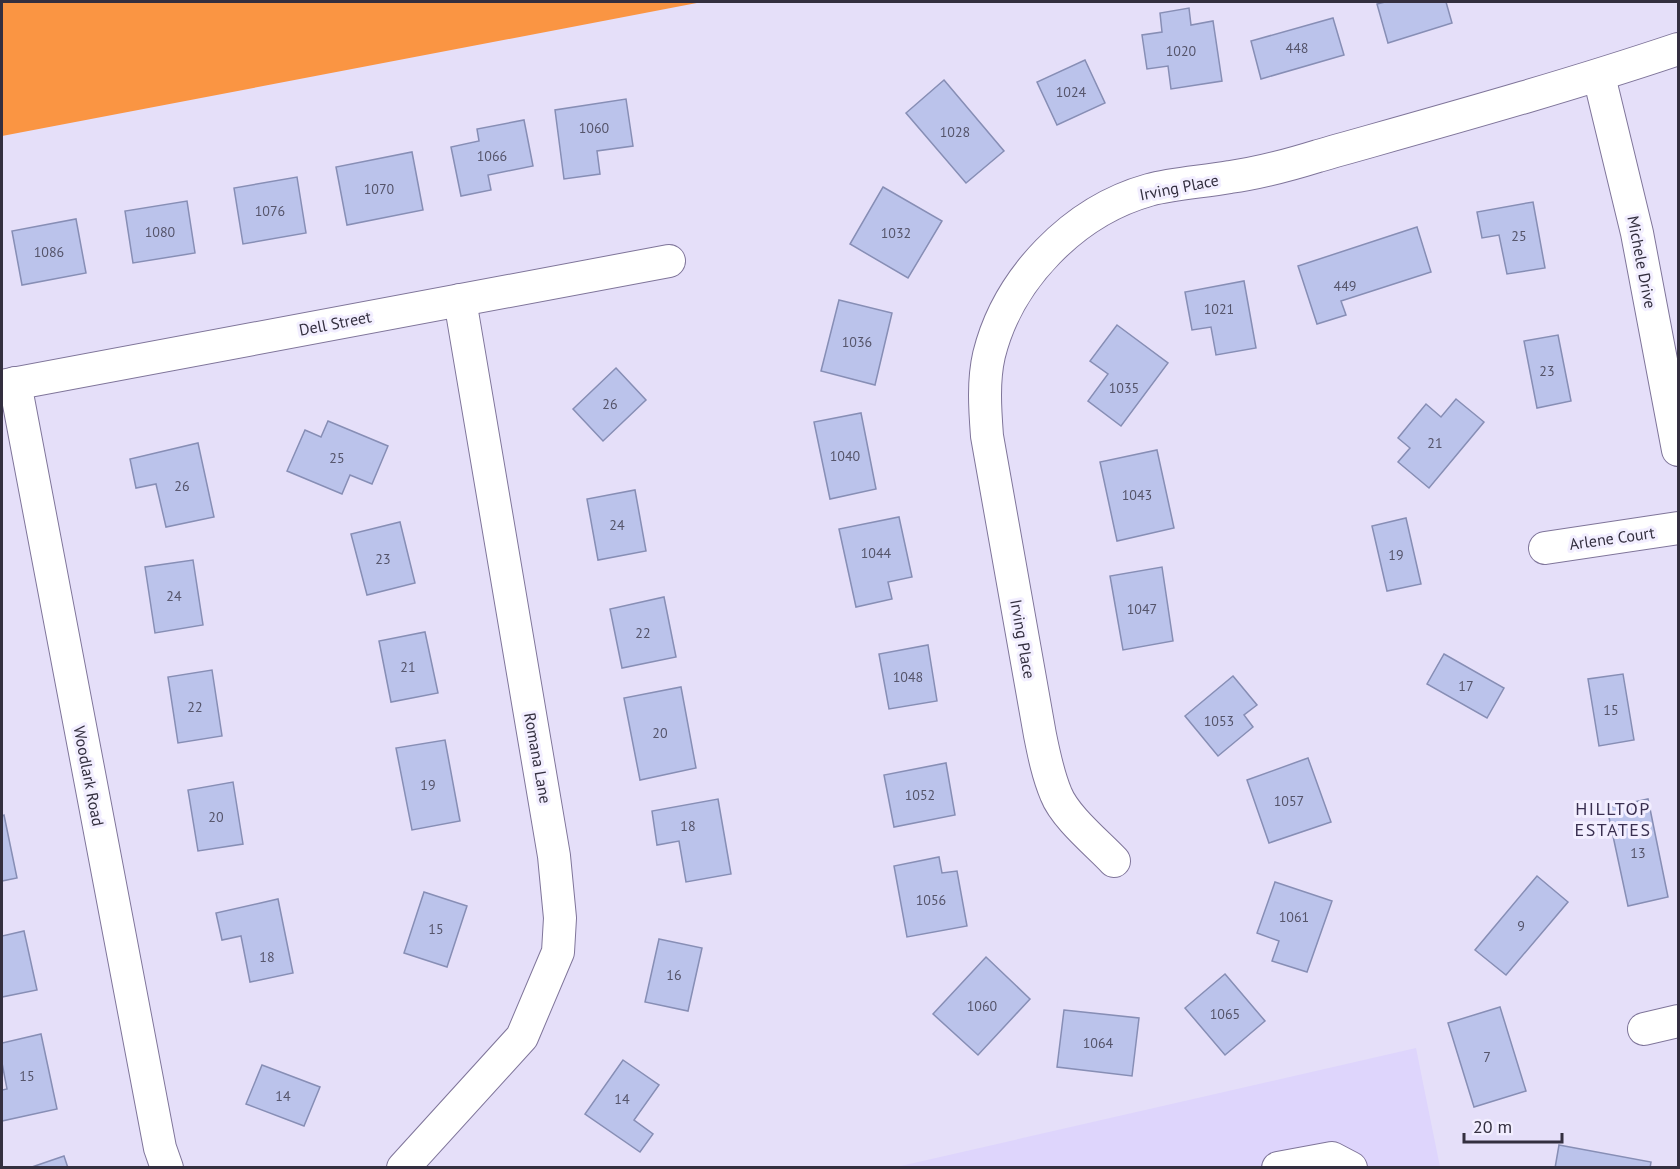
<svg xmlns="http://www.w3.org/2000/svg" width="1680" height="1169" font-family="'PT Sans',sans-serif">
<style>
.built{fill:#ded5fc}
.forest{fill:#fa9543}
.building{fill:#bbc3eb;stroke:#878eb5;stroke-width:1.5}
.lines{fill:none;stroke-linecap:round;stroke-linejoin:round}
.minor-casing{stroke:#7f759a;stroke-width:34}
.minor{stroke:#fff;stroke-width:32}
.labels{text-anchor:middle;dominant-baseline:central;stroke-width:6;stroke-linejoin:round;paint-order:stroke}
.number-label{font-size:14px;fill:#55546a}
.street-label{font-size:16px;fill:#332f3f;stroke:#f2eeff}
.neighbourhood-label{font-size:18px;letter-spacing:1.5px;fill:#392f50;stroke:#f2eeff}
</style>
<rect width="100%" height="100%" fill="#e5dff9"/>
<polygon class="built" points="1416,1048 1440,1167 892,1168"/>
<polygon class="forest" points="2,2 702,2 2,136"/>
<g class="building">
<polygon points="1385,2 1446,2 1452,23 1388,43 1377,4"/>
<polygon points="1189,8 1191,25 1213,21 1222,81 1171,89 1168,66 1147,69 1142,35 1162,32 1160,13"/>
<polygon points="1333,18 1344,55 1261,79 1251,41"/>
<polygon points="1085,60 1105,103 1057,125 1037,82"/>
<polygon points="944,80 1004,151 966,183 906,113"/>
<polygon points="626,99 633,146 597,151 600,174 564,179 555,110"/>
<polygon points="524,120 533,166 488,175 491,190 461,196 451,147 479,141 477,129"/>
<polygon points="412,152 423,210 347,225 336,167"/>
<polygon points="297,177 306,233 243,244 234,188"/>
<polygon points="883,187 942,221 908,278 850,244"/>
<polygon points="187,201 195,253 133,263 125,211"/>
<polygon points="1533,202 1545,268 1507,274 1499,235 1482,238 1477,212"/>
<polygon points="76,219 86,273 22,285 12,231"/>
<polygon points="1417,227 1431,272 1341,301 1346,315 1317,324 1298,266"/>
<polygon points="1244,281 1256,348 1216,355 1211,327 1192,330 1185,292"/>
<polygon points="839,300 892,313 875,385 821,371"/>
<polygon points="1117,325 1168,363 1121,426 1088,401 1108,374 1090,361"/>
<polygon points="1558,335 1571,401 1537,408 1524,341"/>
<polygon points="616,368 646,400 603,441 573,409"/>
<polygon points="1456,399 1484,422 1429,488 1398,462 1410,448 1398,438 1426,404 1441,417"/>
<polygon points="861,413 876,489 830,499 814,422"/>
<polygon points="328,421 388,446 372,484 350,475 342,494 287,471 305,430 321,437"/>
<polygon points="198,443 214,517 166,527 156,484 136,488 130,459"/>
<polygon points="1157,450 1174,528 1117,541 1100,462"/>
<polygon points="635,490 646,551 598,560 587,499"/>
<polygon points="899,517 912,577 888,582 892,599 856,607 839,529"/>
<polygon points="1406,518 1421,584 1387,591 1372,526"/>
<polygon points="400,522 415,583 367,595 351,534"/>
<polygon points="193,560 203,625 155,633 145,567"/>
<polygon points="1162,567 1173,641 1123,650 1110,576"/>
<polygon points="664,597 676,657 622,668 610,609"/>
<polygon points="425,632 438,693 391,702 379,641"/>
<polygon points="928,645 937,701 889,709 879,654"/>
<polygon points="1444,654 1504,688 1487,718 1427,684"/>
<polygon points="212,670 222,736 178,743 168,677"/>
<polygon points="1623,674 1634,740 1599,746 1588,679"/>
<polygon points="1233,676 1257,705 1244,715 1253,727 1218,756 1185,716"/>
<polygon points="681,687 696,768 640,780 624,698"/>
<polygon points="445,740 460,821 412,830 396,748"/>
<polygon points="1308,758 1331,822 1269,843 1247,780"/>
<polygon points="946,763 955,815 894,827 884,775"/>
<polygon points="233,782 243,844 198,851 188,790"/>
<polygon points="718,799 731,874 686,882 679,841 657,845 652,811"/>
<polygon points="1648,799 1668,897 1628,906 1607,808"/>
<polygon points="4,815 17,878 2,881 2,816"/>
<polygon points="939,857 942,873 957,871 967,926 907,937 894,866"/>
<polygon points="1537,876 1568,902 1506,975 1475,950"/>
<polygon points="1275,882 1332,901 1307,972 1272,961 1279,941 1257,933"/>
<polygon points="424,892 467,906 447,967 404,953"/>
<polygon points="278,899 293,973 250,982 241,936 222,940 216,913"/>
<polygon points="24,931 37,990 2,997 2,936"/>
<polygon points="659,939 702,948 688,1011 645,1002"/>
<polygon points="986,957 1030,999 978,1055 933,1014"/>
<polygon points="1225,974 1265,1021 1225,1055 1185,1008"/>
<polygon points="1500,1007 1526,1091 1474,1107 1448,1023"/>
<polygon points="1064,1010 1139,1018 1132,1076 1057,1067"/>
<polygon points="41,1034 57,1109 2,1121 2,1090 7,1089 2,1063 2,1043"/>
<polygon points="623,1060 659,1085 634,1120 653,1134 640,1152 585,1114"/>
<polygon points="262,1065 320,1087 304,1126 246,1104"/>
<polygon points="1559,1145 1651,1162 1650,1168 1555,1168"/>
<polygon points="64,1156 68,1168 29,1168"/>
</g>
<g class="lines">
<defs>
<g id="minor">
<polyline points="1599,76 1637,233 1678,450"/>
<polyline points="15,383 160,1148 167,1168"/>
<polyline points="2,386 669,261"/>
<polyline points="1545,548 1678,528"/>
<path d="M1114,861C1097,843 1065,817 1056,794C1048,775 1044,755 1040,735L987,436C985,409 983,381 989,355C1008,278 1074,211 1149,190C1175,183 1203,182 1230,177C1260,173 1289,165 1318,156C1438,122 1559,89 1678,49"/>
<polyline points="1644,1029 1678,1021"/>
<polyline points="403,1168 522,1037 558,952 560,918 554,856 460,300"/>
<polyline points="1278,1168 1332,1158 1351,1168"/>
</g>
</defs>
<use href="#minor" class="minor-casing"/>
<use href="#minor" class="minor"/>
</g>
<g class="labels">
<g class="number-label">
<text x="1297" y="48">448</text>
<text x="1181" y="51">1020</text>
<text x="1071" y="92">1024</text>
<text x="594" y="128">1060</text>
<text x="955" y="132">1028</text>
<text x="492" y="156">1066</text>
<text x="379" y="189">1070</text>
<text x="270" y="211">1076</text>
<text x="160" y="232">1080</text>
<text x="896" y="233">1032</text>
<text x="1519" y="236">25</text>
<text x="49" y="252">1086</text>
<text x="1345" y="286">449</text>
<text x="1219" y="309">1021</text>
<text x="857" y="342">1036</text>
<text x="1547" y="371">23</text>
<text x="1124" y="388">1035</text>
<text x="610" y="404">26</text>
<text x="1435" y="443">21</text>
<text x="845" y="456">1040</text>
<text x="337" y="458">25</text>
<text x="182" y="486">26</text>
<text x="1137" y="495">1043</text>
<text x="617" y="525">24</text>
<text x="876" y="553">1044</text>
<text x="1396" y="555">19</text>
<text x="383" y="559">23</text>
<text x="174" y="596">24</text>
<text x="1142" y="609">1047</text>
<text x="643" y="633">22</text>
<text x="408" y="667">21</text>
<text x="908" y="677">1048</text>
<text x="1466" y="686">17</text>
<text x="195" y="707">22</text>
<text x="1611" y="710">15</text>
<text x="1219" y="721">1053</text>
<text x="660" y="733">20</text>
<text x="428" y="785">19</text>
<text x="920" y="795">1052</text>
<text x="1289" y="801">1057</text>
<text x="216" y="817">20</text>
<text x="688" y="826">18</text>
<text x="1638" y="853">13</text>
<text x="931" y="900">1056</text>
<text x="1294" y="917">1061</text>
<text x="1521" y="926">9</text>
<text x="436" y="929">15</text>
<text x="267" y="957">18</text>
<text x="674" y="975">16</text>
<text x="982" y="1006">1060</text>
<text x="1225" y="1014">1065</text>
<text x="1098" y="1043">1064</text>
<text x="1487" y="1057">7</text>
<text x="27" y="1076">15</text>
<text x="283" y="1096">14</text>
<text x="622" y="1099">14</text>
</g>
<g class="street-label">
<text transform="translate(1179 187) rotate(-11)">Irving Place</text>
<text transform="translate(1642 262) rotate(79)">Michele Drive</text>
<text transform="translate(335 323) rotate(-11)">Dell Street</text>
<text transform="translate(1612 538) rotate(-8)">Arlene Court</text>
<text transform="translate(1023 639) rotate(80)">Irving Place</text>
<text transform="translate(538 758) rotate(80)">Romana Lane</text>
<text transform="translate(89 776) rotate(79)">Woodlark Road</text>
</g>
<g class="neighbourhood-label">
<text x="1613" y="808">HILLTOP<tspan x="1613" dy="21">ESTATES</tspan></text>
</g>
</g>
<rect width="1680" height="1169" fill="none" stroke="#332f3f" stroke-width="6"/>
<path d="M1464 1133v9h98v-9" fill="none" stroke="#332f3f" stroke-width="3"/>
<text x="1473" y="1133" font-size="18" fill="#332f3f" stroke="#f2eeff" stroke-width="4.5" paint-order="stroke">20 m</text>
</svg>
